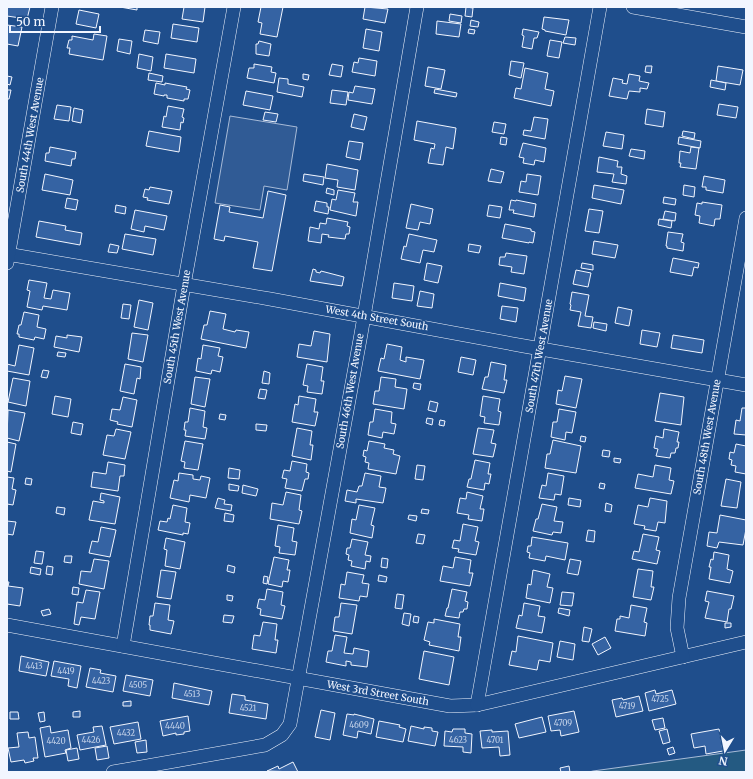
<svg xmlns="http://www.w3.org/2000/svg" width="753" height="779" font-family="Merriweather,serif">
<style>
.green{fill:#245a82;stroke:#a8bbd7}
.parking{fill:#305b95;stroke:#a8bbd7}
.building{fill:#3563a3;stroke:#f2f6ff}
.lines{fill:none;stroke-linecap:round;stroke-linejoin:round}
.minor-casing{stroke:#f2f6ff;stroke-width:14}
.minor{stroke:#1f4e8c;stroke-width:13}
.labels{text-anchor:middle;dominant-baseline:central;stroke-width:3;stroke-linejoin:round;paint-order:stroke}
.number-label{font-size:8px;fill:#c3d1e8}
.street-label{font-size:10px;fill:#f2f6ff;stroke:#1f4e8c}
</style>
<rect width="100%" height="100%" fill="#1f4e8c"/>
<polygon class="green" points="746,750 746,772 589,772 593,771"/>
<polygon class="parking" points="230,116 297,127 287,190 264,186 260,210 215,203"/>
<g class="building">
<polygon points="7,7 30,7 27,19 7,16"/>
<polygon points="120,7 137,7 137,10"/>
<polygon points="184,7 205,7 203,22 182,19"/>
<polygon points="261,7 283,7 277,37 260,34 262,23 258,22"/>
<polygon points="365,7 388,9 385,23 363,19"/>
<polygon points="466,7 473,8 472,17 465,16"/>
<polygon points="79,10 99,14 96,28 76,24"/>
<polygon points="450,14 462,16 461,23 449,21"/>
<polygon points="544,17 569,20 566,35 545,31 545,30 542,29"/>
<polygon points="471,20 479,22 478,27 470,26"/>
<polygon points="437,21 461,24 459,37 436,34"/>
<polygon points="173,24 199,28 197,42 171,38"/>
<polygon points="7,25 22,27 18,46 7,44"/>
<polygon points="366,29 382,32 379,51 363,48"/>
<polygon points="469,29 475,30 474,34 468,33"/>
<polygon points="523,29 539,32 537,38 534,38 532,49 522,47 524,36 522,35"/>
<polygon points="145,30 160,32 158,44 143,41"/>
<polygon points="94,34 107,36 103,60 69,54 70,48 67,48 69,40 72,40 72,36 93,40"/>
<polygon points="565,37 576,38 575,45 563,43"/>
<polygon points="119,39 132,41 130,54 117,51"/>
<polygon points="550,40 562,42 559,58 547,56"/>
<polygon points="259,41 271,44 269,56 256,54 256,44 258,44"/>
<polygon points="139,54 153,57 151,71 137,68"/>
<polygon points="166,54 196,59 194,73 164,68"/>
<polygon points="359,58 377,61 375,76 352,72 354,62 358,63"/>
<polygon points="511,61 524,63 521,78 509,75"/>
<polygon points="254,64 272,67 271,72 276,73 274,83 247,78 249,68 254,68"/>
<polygon points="332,64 343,66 341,77 329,75"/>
<polygon points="646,66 652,66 651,73 645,72"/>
<polygon points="718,66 743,70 740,85 716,81"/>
<polygon points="428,67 445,70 441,89 425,86"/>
<polygon points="525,68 548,73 545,89 554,91 551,106 514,98 516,88 521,89"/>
<polygon points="149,73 163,76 162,82 148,80"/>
<polygon points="303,74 309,75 308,80 303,79"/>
<polygon points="629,74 640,76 639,81 649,83 647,89 640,88 640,92 629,91 627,99 609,96 613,78 623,80 622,83 627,84"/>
<polygon points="7,76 12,77 10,85 7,84"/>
<polygon points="279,78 288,79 288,84 304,87 302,97 277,92"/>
<polygon points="711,80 726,83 725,90 710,87"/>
<polygon points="156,83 165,85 165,83 187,87 186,89 190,90 188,99 184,99 184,101 167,98 167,95 164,95 164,96 154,94"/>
<polygon points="355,86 375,89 372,104 348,100 349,92 353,93"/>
<polygon points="435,89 457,93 456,97 434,93"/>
<polygon points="7,90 11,90 9,99 7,99"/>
<polygon points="332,90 348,92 346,105 330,103"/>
<polygon points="246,91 273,96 270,110 243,105"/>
<polygon points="719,104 738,107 736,118 717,115"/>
<polygon points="57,105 71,107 69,121 54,119"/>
<polygon points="168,106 184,109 182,117 184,118 183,123 181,122 180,130 162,127 164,116 166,117"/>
<polygon points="74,108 83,110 81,123 72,121"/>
<polygon points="647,109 665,112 663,127 645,124"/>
<polygon points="265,112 278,114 276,122 263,120"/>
<polygon points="354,114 367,117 364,130 351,127"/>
<polygon points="534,117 548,119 545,139 523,135 524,130 531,131"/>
<polygon points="417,121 456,128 453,149 446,147 443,165 428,163 431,148 434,149 435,144 414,140"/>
<polygon points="494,122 506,124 504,134 492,132"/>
<polygon points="149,131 181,137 179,152 146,146"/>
<polygon points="683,131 695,133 694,139 682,136"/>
<polygon points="606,132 624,135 622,149 603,146"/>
<polygon points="501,137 507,138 506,145 500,144"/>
<polygon points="679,137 701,141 700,148 678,144"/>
<polygon points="349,141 363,143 360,160 346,157"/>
<polygon points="523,143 546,148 544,162 535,160 534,165 523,163 524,158 519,157"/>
<polygon points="50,147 76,152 75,159 72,159 71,166 45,161 46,153 49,153"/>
<polygon points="691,147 699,148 696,169 680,167 681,163 679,163 680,151 690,153"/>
<polygon points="631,149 645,151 644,159 629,156"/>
<polygon points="599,157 618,161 617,167 622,167 621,174 627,176 626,184 612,182 614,174 597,172"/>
<polygon points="327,164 358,170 355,190 337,187 338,180 325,178"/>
<polygon points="491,169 504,172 501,183 488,181"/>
<polygon points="45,174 73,180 70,195 42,190"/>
<polygon points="304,174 324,177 323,185 303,181"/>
<polygon points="527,174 541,176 538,195 519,192 521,181 526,182"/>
<polygon points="704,176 725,180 723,193 706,190 706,187 702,187"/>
<polygon points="594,185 624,190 621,204 592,198"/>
<polygon points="684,185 695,187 694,197 683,195"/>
<polygon points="150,187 172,191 169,204 147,200 148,198 143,197 145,189 149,190"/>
<polygon points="327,188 334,190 334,195 326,193"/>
<polygon points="338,190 355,193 353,202 358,202 356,216 330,210 332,199 336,200"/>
<polygon points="268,191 286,195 272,271 253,268 258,242 225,236 224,241 214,239 220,205 230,207 229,212 263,218"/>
<polygon points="664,197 676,199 675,205 663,203"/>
<polygon points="67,198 78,200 76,210 65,208"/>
<polygon points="511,200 516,201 516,200 536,204 534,217 513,213 514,210 509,210"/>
<polygon points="316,201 327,203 327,207 329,207 328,214 314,211"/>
<polygon points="702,202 722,205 720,219 715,219 714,226 699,223 700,216 695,215 697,203 702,204"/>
<polygon points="411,204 433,209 430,224 420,222 418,230 406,228"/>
<polygon points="116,205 126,207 125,214 115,212"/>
<polygon points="489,205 502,207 500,218 487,216"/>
<polygon points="589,209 603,211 599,233 585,231"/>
<polygon points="135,210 167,216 164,230 145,226 144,232 131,229"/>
<polygon points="665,211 676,213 675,221 663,219"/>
<polygon points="327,218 348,222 347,226 350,227 349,234 346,234 345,239 328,237 329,235 322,234 321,243 308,241 310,227 319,229 320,223 326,224"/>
<polygon points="659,219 672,221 671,228 658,225"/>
<polygon points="39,221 66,226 65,230 82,233 80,245 36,237"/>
<polygon points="505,224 531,229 531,231 535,232 533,243 529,242 529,243 502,238"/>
<polygon points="668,232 683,234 681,242 684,243 683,251 667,248 667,246 666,246"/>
<polygon points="125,234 156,239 153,255 122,249"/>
<polygon points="409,234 437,240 434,252 423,250 420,263 401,259 404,246 406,247"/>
<polygon points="594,241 618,245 615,258 592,254"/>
<polygon points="110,244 119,246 117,253 108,252"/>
<polygon points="469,244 481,246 479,253 468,251"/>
<polygon points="506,253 527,256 524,274 511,272 512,267 499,265 500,257 505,257"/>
<polygon points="673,258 699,263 698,268 694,267 692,276 670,272"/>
<polygon points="427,263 442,266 438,283 424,280"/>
<polygon points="582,263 593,265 593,270 581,268"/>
<polygon points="313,269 316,270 316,272 320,273 321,271 344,277 342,286 310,281"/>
<polygon points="576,270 591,273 588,287 573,284"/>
<polygon points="29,280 47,283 44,298 51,299 53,290 70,293 67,310 43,306 42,310 27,307 30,291 27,290"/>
<polygon points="394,283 414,286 412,301 392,298"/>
<polygon points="500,283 526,288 524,301 498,296"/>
<polygon points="420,291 434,294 432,308 417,306"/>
<polygon points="572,292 589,295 585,316 593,317 591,328 578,326 581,312 570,310 571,305 570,304"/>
<polygon points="139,300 153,303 148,330 134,327"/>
<polygon points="123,304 131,305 129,319 121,318"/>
<polygon points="502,306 518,308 516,322 500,319"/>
<polygon points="618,307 632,310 629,326 615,323"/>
<polygon points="210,311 226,314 223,329 235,332 236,330 249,332 246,348 201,339 204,325 207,325"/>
<polygon points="24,312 39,315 37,327 46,329 44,339 35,337 34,340 19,337 19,334 17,334 19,325 21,325"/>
<polygon points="594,322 607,324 606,331 593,328"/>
<polygon points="642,330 660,333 657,347 640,344"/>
<polygon points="314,331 330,334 327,362 297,357 299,344 311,346"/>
<polygon points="132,333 148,335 143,362 128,359"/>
<polygon points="67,335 82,337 79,352 54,347 56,336 67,338"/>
<polygon points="673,335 704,340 702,353 671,348"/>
<polygon points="387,344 402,347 400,360 406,362 406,357 424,360 420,379 378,371 381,358 384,359"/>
<polygon points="19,345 34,348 29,375 7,371 7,364 15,366"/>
<polygon points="203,345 220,348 218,356 223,357 220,372 212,370 211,374 196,371 198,358 201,359"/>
<polygon points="58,352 66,353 65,357 57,356"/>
<polygon points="461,357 476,360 473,375 458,372"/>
<polygon points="491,362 506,365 504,380 507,380 504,393 482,389 485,377 488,377"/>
<polygon points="125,364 141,367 140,379 137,378 134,394 120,391"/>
<polygon points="307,364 323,367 321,381 324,381 322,394 307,392 308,386 303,385"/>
<polygon points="43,370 49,371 47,378 41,377"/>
<polygon points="264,371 270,373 269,384 262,383"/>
<polygon points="565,376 582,379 576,408 556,404 558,390 562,391"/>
<polygon points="195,377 210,379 205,407 191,404"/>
<polygon points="381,377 396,379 395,387 407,389 404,409 373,404 375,391 379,391"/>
<polygon points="13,378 30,381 26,406 8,402"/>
<polygon points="414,383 421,384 420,390 413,388"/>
<polygon points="260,389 267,390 265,399 258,398"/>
<polygon points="660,393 684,397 681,425 655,421"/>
<polygon points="55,396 71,399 68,417 52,414"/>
<polygon points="299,396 316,399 314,412 318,412 315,426 292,422 295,404 298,405"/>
<polygon points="483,396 500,399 498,411 501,412 499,425 484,423 485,417 480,416"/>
<polygon points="123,397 137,400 132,427 117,424 118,422 110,420 112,409 120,410"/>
<polygon points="430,401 438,403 436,412 428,410"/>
<polygon points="190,408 205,411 203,427 207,428 205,439 185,436 186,430 184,430 185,422 188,422"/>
<polygon points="742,408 746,408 746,435 734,434 736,420 740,421"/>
<polygon points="375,409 392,412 391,423 396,424 394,434 383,432 382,438 368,435 370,422 373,422"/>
<polygon points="559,409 576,412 572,433 566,432 565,440 551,437 553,422 557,422"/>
<polygon points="8,410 25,413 19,441 7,438"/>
<polygon points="220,414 226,415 225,420 219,419"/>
<polygon points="427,418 433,419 432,425 426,423"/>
<polygon points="440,420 445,421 444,426 439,425"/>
<polygon points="73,422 83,424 81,435 71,433"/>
<polygon points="256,424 267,425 266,431 256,430"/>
<polygon points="297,428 312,431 310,445 313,445 311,460 292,456"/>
<polygon points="478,428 494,430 491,443 496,444 493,457 473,454"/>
<polygon points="116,429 131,432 125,459 103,455 107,435 114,436"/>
<polygon points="664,429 679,432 677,442 679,442 678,448 676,448 675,453 671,453 670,458 656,456 658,449 654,448 656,436 663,438"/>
<polygon points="581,436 586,437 585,442 580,441"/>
<polygon points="553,440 581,446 576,473 545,468 547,454 550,454"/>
<polygon points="185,441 203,444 198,470 184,468 185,462 181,461"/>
<polygon points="369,441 385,444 384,448 394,450 393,454 400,456 396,474 368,469 369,463 365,462 366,457 363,456 364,450 367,451"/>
<polygon points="7,442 16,444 11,472 7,471"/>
<polygon points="736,444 746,446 746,474 735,472 736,466 731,465 732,460 729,459 730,452 734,453"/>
<polygon points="603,450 610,451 609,457 602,456"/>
<polygon points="614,458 621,459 620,463 614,462"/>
<polygon points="475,460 490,463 488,474 491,474 489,484 485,483 484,490 467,487 469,479 471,479"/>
<polygon points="292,461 307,464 306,472 309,473 308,479 305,479 302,491 285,488 287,479 282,478 284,470 290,471"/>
<polygon points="108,462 125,465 124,476 120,476 118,491 91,487 93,472 106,474"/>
<polygon points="417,465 425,466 423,480 415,479"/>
<polygon points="655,465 671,468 669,480 674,481 671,494 635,488 638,474 653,477"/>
<polygon points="229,468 240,470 239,479 228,478"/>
<polygon points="179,473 193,475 193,479 200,480 201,476 210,478 206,498 190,495 189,502 170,498 174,480 178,481"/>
<polygon points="365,473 381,476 379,487 386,488 383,503 356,499 356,503 345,501 347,490 357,492 359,486 362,486"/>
<polygon points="548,473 564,476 561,495 555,494 554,500 539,498 542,485 546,486"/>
<polygon points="7,477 14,478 12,489 16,490 13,505 7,504"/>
<polygon points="26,478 32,479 31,485 25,484"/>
<polygon points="726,479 741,482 737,508 721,506"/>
<polygon points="600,483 605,484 604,489 599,488"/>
<polygon points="229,484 239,486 238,491 229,490"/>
<polygon points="243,485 258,489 256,496 242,493"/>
<polygon points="286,492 301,495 299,510 302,511 299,524 270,519 272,503 283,505"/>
<polygon points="467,492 483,496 480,509 484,509 482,521 468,519 469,515 457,513 460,498 466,499"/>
<polygon points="101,493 120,497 115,524 89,520 93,501 104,503 104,501 100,500"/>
<polygon points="218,498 225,500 224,504 232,505 231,511 215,508"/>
<polygon points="569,498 581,500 580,507 568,505"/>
<polygon points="650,498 667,501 665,523 658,522 656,531 644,529 645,526 634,524 638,505 648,507"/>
<polygon points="606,503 612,505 611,512 605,511"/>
<polygon points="542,504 557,507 554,521 563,522 561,533 553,532 552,535 533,531 536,519 538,519"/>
<polygon points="173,505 187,508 185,522 190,523 188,534 183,533 183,535 158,530 160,521 167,522 168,518 170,519"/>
<polygon points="359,505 375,508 371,525 374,526 372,538 350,533 352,519 356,520"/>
<polygon points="57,507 65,508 64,515 56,513"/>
<polygon points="422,509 429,510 428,514 421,513"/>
<polygon points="225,513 234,515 233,522 224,521"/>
<polygon points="409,515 417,516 416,521 408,519"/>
<polygon points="720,515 746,520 746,529 743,545 719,542 717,548 707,546 709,532 717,533"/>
<polygon points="7,521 16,522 13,535 7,534"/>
<polygon points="463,524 478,527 475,541 479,542 476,555 458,552 459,549 452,548 454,540 460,541"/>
<polygon points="278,525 294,528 292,541 297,542 295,555 279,553 280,547 275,546"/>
<polygon points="101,527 116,530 110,557 89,553 92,541 98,542"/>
<polygon points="588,530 595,531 594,542 586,541"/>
<polygon points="418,534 425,535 423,544 416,543"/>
<polygon points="643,534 659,537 656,550 660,551 657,564 632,559 634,551 639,552"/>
<polygon points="532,537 568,543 565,560 546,556 545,561 529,558 530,553 527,552 528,546 531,546"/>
<polygon points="166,538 185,542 180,569 165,566 167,550 164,549"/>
<polygon points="352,539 368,542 365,555 371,556 370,562 366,561 365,569 351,566 352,561 348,560 349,555 346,554 347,548 350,548"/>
<polygon points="36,551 44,552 42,564 34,563"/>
<polygon points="714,552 729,555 727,569 733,571 730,583 709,579 711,567 709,567 711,559 713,560"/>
<polygon points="65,556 72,556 71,563 64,562"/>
<polygon points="274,557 289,560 287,570 290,570 288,582 283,581 282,587 268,584"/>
<polygon points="455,557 471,560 469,573 473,573 470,586 440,581 443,566 453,568"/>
<polygon points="382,558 388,559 387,568 381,567"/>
<polygon points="94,559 109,561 104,589 79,584 81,571 91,572"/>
<polygon points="570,559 581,561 578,575 567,573"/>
<polygon points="228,565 235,567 234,573 227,571"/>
<polygon points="47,566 53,567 52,575 46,574"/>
<polygon points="31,567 41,569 40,575 30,573"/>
<polygon points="638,569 653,571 651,587 654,587 651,600 633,597"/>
<polygon points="161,570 176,572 171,599 157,597"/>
<polygon points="533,570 550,574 547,587 553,588 550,603 526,598 528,584 531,585"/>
<polygon points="347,572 364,575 362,583 369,584 367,597 360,596 359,601 339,598 341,584 345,585"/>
<polygon points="379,575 387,577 386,582 378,581"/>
<polygon points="264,576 268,577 267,584 263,583"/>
<polygon points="7,582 9,582 8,586 23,588 20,606 7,604"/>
<polygon points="73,587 79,588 78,595 72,594"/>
<polygon points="267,589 283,592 281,605 285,606 282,619 260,615 261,609 257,608 259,599 265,600"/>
<polygon points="452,589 467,592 465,601 468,602 467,609 464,609 463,612 460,612 459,618 445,616 447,608 448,608"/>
<polygon points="86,590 100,592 95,619 81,617 79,625 74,624 77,602 83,603"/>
<polygon points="707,591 734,596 731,609 729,609 727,622 705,618 709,602 705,601"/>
<polygon points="562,592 574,593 572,606 560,605"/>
<polygon points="397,594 404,595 402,609 395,608"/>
<polygon points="227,595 233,596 232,601 227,600"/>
<polygon points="155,603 170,605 168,620 174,621 171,634 150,630 150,625 149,625 150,616 153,616"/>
<polygon points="341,603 357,605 352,634 333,631 335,617 339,617"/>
<polygon points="524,603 540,606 538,616 545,617 542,633 516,628 519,615 522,616"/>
<polygon points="631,605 647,608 644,622 647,623 645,636 615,631 617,619 620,619 620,616 629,618"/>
<polygon points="559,608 570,610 569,616 558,613"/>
<polygon points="49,609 51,614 43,616 41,611"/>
<polygon points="404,613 411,614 409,626 402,624"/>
<polygon points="224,615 234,616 232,623 223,622"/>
<polygon points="414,616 419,617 418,623 413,622"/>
<polygon points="434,619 460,624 458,637 461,637 459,651 429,645 430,642 424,640 428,622 434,623"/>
<polygon points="263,622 277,624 275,640 278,640 276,653 252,649 254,635 260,636"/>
<polygon points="725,623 731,623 731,627 725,628"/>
<polygon points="584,627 592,629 589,642 582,641"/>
<polygon points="335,635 347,637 344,653 353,654 354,648 369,651 367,667 351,665 351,662 346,661 346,666 326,662 328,651 332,651"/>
<polygon points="518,636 553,643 550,662 539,660 537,670 509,665 512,651 516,652"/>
<polygon points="605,637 611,648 598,655 592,644"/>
<polygon points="560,641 575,644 573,660 557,657"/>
<polygon points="424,651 454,657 449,685 419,679"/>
<polygon points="21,656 49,662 46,676 19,671"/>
<polygon points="54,661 81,666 77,688 68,686 69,679 51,676"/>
<polygon points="90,668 101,670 100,673 116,676 113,692 86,687"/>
<polygon points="126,675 153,680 150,696 123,691"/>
<polygon points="174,683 212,691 209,705 172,698"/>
<polygon points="655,690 656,694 672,690 676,704 649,711 645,693"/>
<polygon points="232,694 245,696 245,700 268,704 266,719 229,713"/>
<polygon points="639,696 643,711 616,717 612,700 622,698 623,700"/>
<polygon points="131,701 131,706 123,706 123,702"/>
<polygon points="321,710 335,713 330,740 315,737"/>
<polygon points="80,711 80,717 73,717 73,712"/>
<polygon points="574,711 579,732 561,736 560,730 551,731 548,716"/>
<polygon points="10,712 18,712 19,719 10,719"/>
<polygon points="44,712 45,721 40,722 38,713"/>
<polygon points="347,714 354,715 354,714 374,719 371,734 358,731 357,738 343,735"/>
<polygon points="188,716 190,731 184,732 184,734 176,735 176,733 163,736 160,721"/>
<polygon points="542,717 546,732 519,738 515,724"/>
<polygon points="663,718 665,728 655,730 652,720"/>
<polygon points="379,721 400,725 399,727 406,729 403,742 376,737"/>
<polygon points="138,722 141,739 114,744 110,727"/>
<polygon points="50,726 51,733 68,730 71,748 65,750 66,753 45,757 40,728"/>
<polygon points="102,726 106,745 80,750 77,735 94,732 93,727"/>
<polygon points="411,726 424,729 424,727 432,728 432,731 438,732 435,746 408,741"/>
<polygon points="453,729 465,729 465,733 472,734 471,753 463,752 463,747 444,746 445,731 452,732"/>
<polygon points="667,729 670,742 663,744 659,731"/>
<polygon points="719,729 723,751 706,754 705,746 694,748 691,734"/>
<polygon points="492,730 492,732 508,731 510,755 500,756 499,747 482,748 480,731"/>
<polygon points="28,732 29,738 35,737 38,758 33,758 34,761 25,763 24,760 11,762 8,748 19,747 17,733"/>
<polygon points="146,740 147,752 137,753 135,742"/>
<polygon points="107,746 109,758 97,760 95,748"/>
<polygon points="673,747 675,753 669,755 667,749"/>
<polygon points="77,748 79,759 68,761 66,750"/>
<polygon points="293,762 298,772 267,771 278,766 279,769"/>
<polygon points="569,766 570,772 561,772 560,768"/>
</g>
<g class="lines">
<defs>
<g id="minor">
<polyline points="633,7 746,27"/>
<polyline points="7,254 270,299 524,346 746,385"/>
<polyline points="7,263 52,7"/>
<polyline points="7,625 450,706 477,705 746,642"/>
<polyline points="123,646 184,285 234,7"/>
<polyline points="683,657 677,628 679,598 746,218"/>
<polyline points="477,705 600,7"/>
<polyline points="113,772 265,745 282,735 290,724 361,334 417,7"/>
</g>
</defs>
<use href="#minor" class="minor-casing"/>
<use href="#minor" class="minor"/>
</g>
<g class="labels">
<g class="number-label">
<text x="34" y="666">4413</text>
<text x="66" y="671">4419</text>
<text x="101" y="681">4423</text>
<text x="138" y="685">4505</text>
<text x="192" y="694">4513</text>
<text x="660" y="699">4725</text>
<text x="627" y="706">4719</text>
<text x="248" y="708">4521</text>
<text x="563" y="723">4709</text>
<text x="359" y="725">4609</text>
<text x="175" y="726">4440</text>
<text x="126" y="733">4432</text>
<text x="91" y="740">4426</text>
<text x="458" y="740">4623</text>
<text x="495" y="740">4701</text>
<text x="56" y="741">4420</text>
</g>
<g class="street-label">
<text transform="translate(30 135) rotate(-80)">South 44th West Avenue</text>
<text transform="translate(377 318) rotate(10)">West 4th Street South</text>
<text transform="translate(177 327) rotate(-80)">South 45th West Avenue</text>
<text transform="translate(539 356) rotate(-80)">South 47th West Avenue</text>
<text transform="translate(350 391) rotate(-80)">South 46th West Avenue</text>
<text transform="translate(707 437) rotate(-80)">South 48th West Avenue</text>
<text transform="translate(378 693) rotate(10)">West 3rd Street South</text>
</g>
</g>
<rect width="753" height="779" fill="none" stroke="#f2f6ff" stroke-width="16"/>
<g transform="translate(725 751) rotate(190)" stroke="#1f4e8c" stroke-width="3" paint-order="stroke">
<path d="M0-3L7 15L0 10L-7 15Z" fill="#f2f6ff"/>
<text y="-6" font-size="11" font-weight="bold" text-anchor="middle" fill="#f2f6ff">N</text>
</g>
<path d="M10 26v6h90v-6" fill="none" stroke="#f2f6ff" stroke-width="2"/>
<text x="16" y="26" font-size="12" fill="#f2f6ff" stroke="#1f4e8c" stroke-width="3" paint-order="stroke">50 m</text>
</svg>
